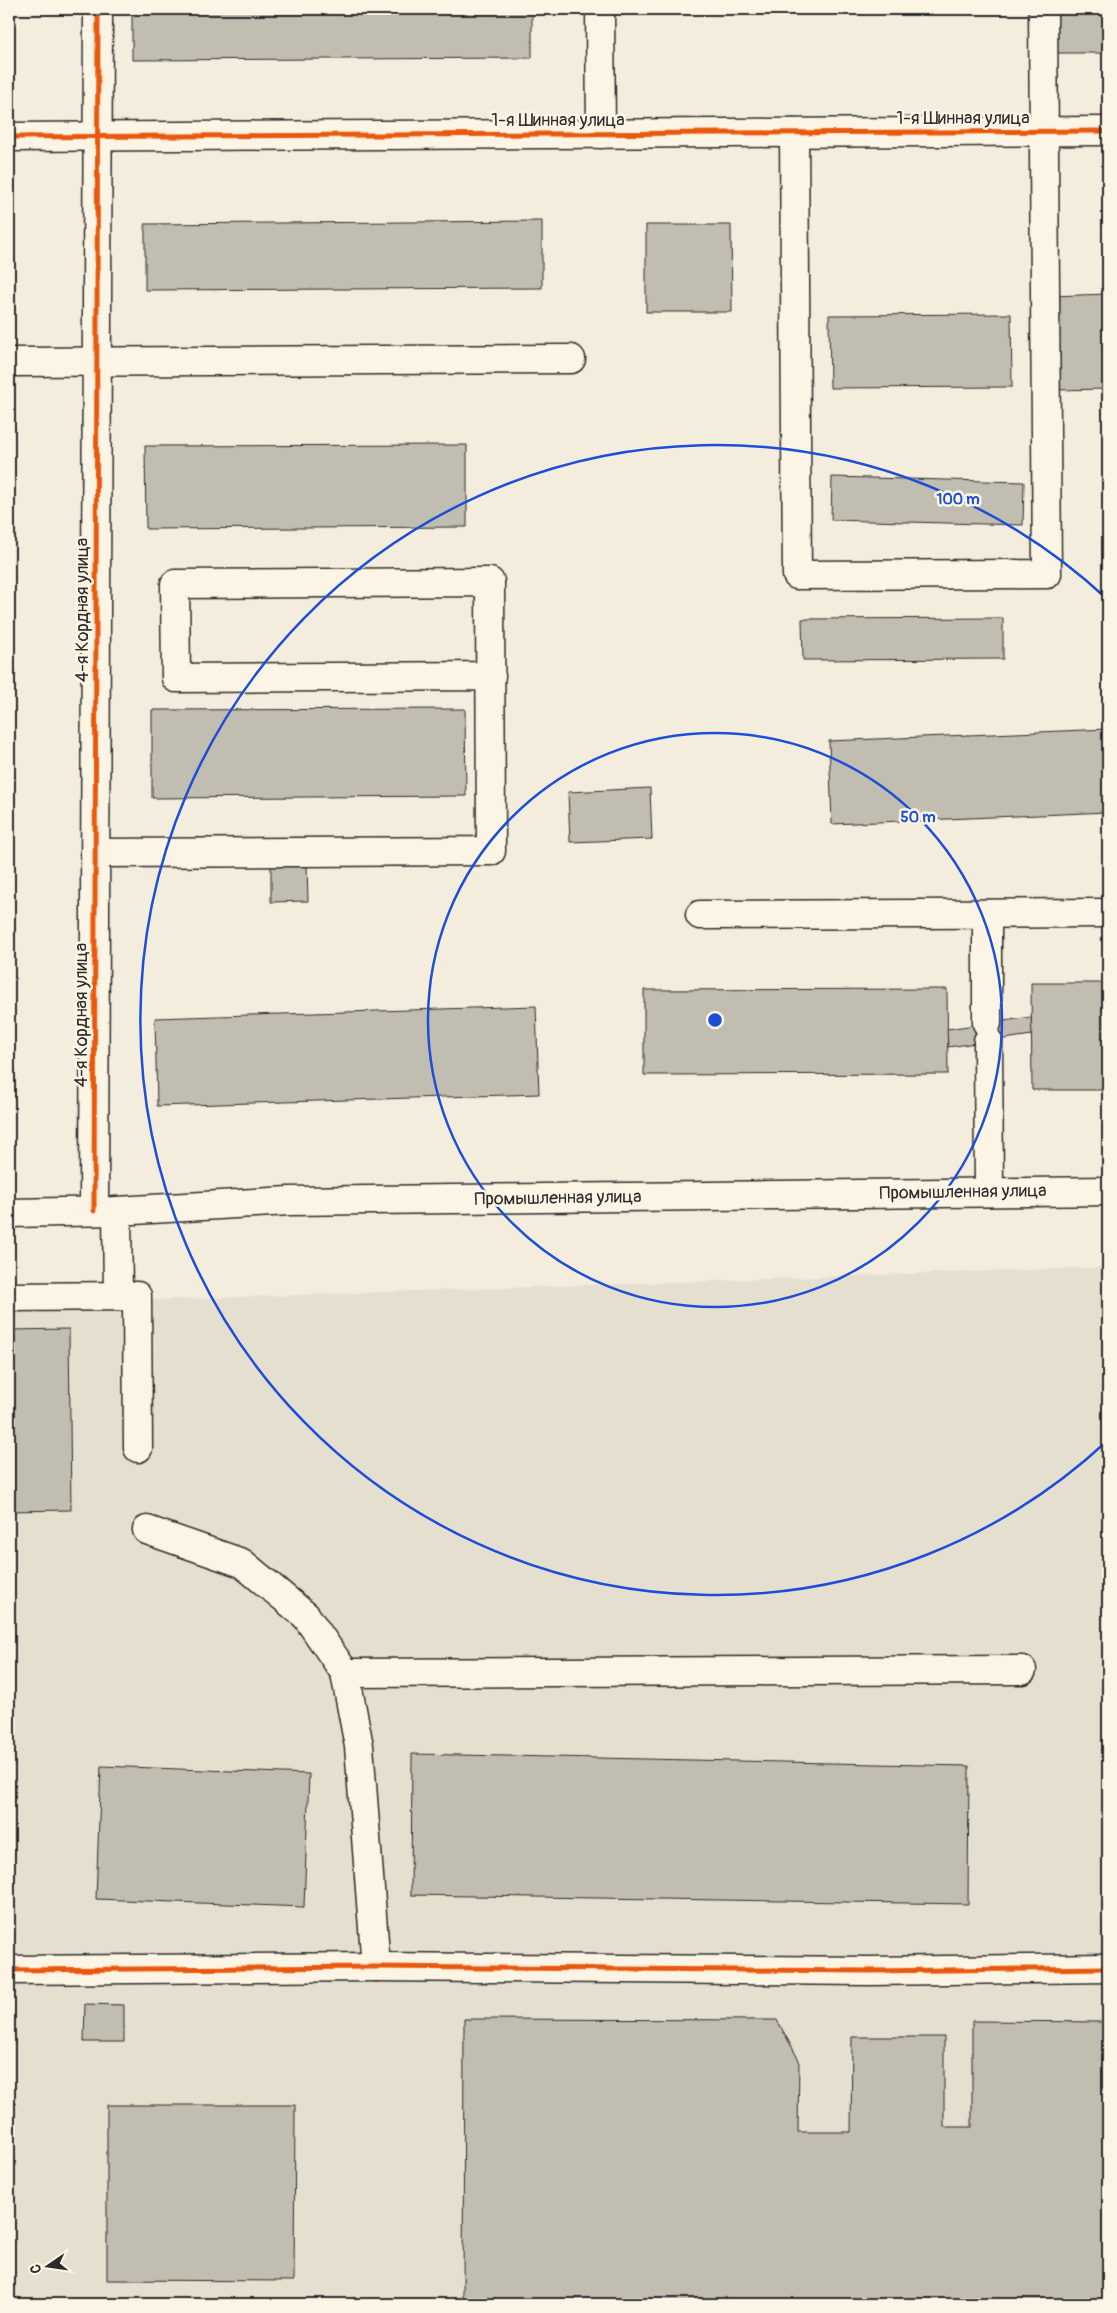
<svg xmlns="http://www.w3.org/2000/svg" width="1117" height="2313" font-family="Pangolin,sans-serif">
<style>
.built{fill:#e5dfd0}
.building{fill:#c2bdb1;stroke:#2b2b2b}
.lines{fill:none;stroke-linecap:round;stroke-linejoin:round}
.minor-casing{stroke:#2b2b2b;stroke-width:31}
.major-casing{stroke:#2b2b2b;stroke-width:31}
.minor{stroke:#fcf5e5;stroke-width:28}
.major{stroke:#fcf5e5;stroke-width:28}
.cycleway-casing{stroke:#fcf5e5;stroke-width:8}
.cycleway{stroke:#e8590c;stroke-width:5}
.ring{fill:none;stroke:#1d4ed8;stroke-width:2.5}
.labels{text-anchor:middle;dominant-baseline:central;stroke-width:5;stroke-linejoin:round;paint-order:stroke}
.street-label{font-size:18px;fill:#2b2b2b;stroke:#fcf5e5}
.centre{fill:#1d4ed8;stroke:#fcf5e5;stroke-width:2.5}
.ring-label{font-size:15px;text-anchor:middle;font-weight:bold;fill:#1d4ed8;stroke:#fcf5e5;stroke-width:5;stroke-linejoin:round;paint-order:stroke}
</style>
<rect width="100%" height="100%" fill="#f4edde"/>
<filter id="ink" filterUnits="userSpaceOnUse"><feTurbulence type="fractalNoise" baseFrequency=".02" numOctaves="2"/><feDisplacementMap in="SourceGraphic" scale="10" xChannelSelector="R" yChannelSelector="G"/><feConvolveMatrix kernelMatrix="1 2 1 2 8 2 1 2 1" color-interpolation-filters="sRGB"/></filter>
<g filter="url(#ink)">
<polygon class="built" points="1108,1267 1108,2304 9,2304 9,1305"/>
<g class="building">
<polygon points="132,9 532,9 532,58 132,60"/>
<rect x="1056" y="9" width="52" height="44"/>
<polygon points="542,221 542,288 145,290 145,224"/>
<polygon points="646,225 731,225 732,312 646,312"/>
<polygon points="1108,294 1108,389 1055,390 1052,296"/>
<polygon points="1011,314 1012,387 830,388 829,315"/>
<polygon points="467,445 467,527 146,529 145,446"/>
<polygon points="832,477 1024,482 1023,525 831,520"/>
<polygon points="1003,618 1003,659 803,660 802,619"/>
<polygon points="465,709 466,796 152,798 152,710"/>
<polygon points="1108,729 1108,812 832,824 829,741"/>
<polygon points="650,788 652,839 570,842 568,792"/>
<polygon points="271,864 307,864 308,901 271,902"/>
<polygon points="1031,983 1108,983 1108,1090 1032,1090"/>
<polygon points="947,989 948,1074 644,1075 644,990"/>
<polygon points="536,1006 539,1094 157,1106 155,1018"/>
<polygon points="1031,1017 1032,1035 948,1047 947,1029"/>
<polygon points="69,1329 71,1510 9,1511 9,1330"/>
<polygon points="412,1754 969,1766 968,1904 411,1895"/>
<polygon points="101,1766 309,1774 304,1907 96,1899"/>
<polygon points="85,2004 124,2005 124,2042 84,2042"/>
<polygon points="464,2019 777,2020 799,2060 798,2132 851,2132 852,2037 944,2037 944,2127 972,2127 972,2021 1108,2022 1108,2304 463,2304"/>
<polygon points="107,2105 295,2105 294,2281 107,2280"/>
</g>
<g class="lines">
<defs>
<g id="minor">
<polyline points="600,9 601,134"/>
<polyline points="794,133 797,575 1047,574 1043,9"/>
<polyline points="9,137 1108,131"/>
<polyline points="9,362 571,359"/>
<polyline points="95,853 491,851 490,582 175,584 176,678 491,676"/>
<polyline points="987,914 987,1023"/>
<polyline points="700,915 1108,913"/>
<polyline points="988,1041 989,1192"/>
<polyline points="94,1211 98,9"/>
<polyline points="117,1211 118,1296"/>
<polyline points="9,1297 137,1296 138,1448"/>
<polyline points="147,1530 242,1563 306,1616 345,1673 359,1746 376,1967"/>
<polyline points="345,1673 1022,1670"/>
<polyline points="9,1970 376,1967 869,1971 1108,1968"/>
</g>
<polyline id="major" points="9,1213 117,1211 289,1201 1108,1191"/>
</defs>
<use href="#minor" class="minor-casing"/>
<use href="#major" class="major-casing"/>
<use href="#minor" class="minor"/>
<use href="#major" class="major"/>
<defs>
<g id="cycleway">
<polyline points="9,137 1108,131"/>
<polyline points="94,1211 98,9"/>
<polyline points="9,1970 376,1967 869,1971 1108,1968"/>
</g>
</defs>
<use href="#cycleway" class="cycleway-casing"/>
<use href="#cycleway" class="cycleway"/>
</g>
</g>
<g class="ring">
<circle cx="715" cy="1020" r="287"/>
<path d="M1107 1441A575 575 0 1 1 1107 599"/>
</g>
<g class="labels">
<g class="street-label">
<text x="963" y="118">1-я Шинная улица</text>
<text x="558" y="120">1-я Шинная улица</text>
<text transform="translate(82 610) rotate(-90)">4-я Кордная улица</text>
<text transform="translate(81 1015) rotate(-90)">4-я Кордная улица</text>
<text transform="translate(963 1192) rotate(-1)">Промышленная улица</text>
<text transform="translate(558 1198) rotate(-1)">Промышленная улица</text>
</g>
</g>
<circle cx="715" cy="1020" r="8" class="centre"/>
<g class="ring-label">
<text x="958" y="504">100 m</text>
<text x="918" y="822">50 m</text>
</g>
<rect width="1117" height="2313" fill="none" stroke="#fcf5e5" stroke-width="30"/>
<rect x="15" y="15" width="1087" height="2283" fill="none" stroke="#2b2b2b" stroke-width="2" filter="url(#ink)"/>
<g transform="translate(48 2266) rotate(257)" stroke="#fcf5e5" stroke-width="4" paint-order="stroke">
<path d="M0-4L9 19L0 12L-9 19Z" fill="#2b2b2b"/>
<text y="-8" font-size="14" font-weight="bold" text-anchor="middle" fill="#2b2b2b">С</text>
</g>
</svg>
